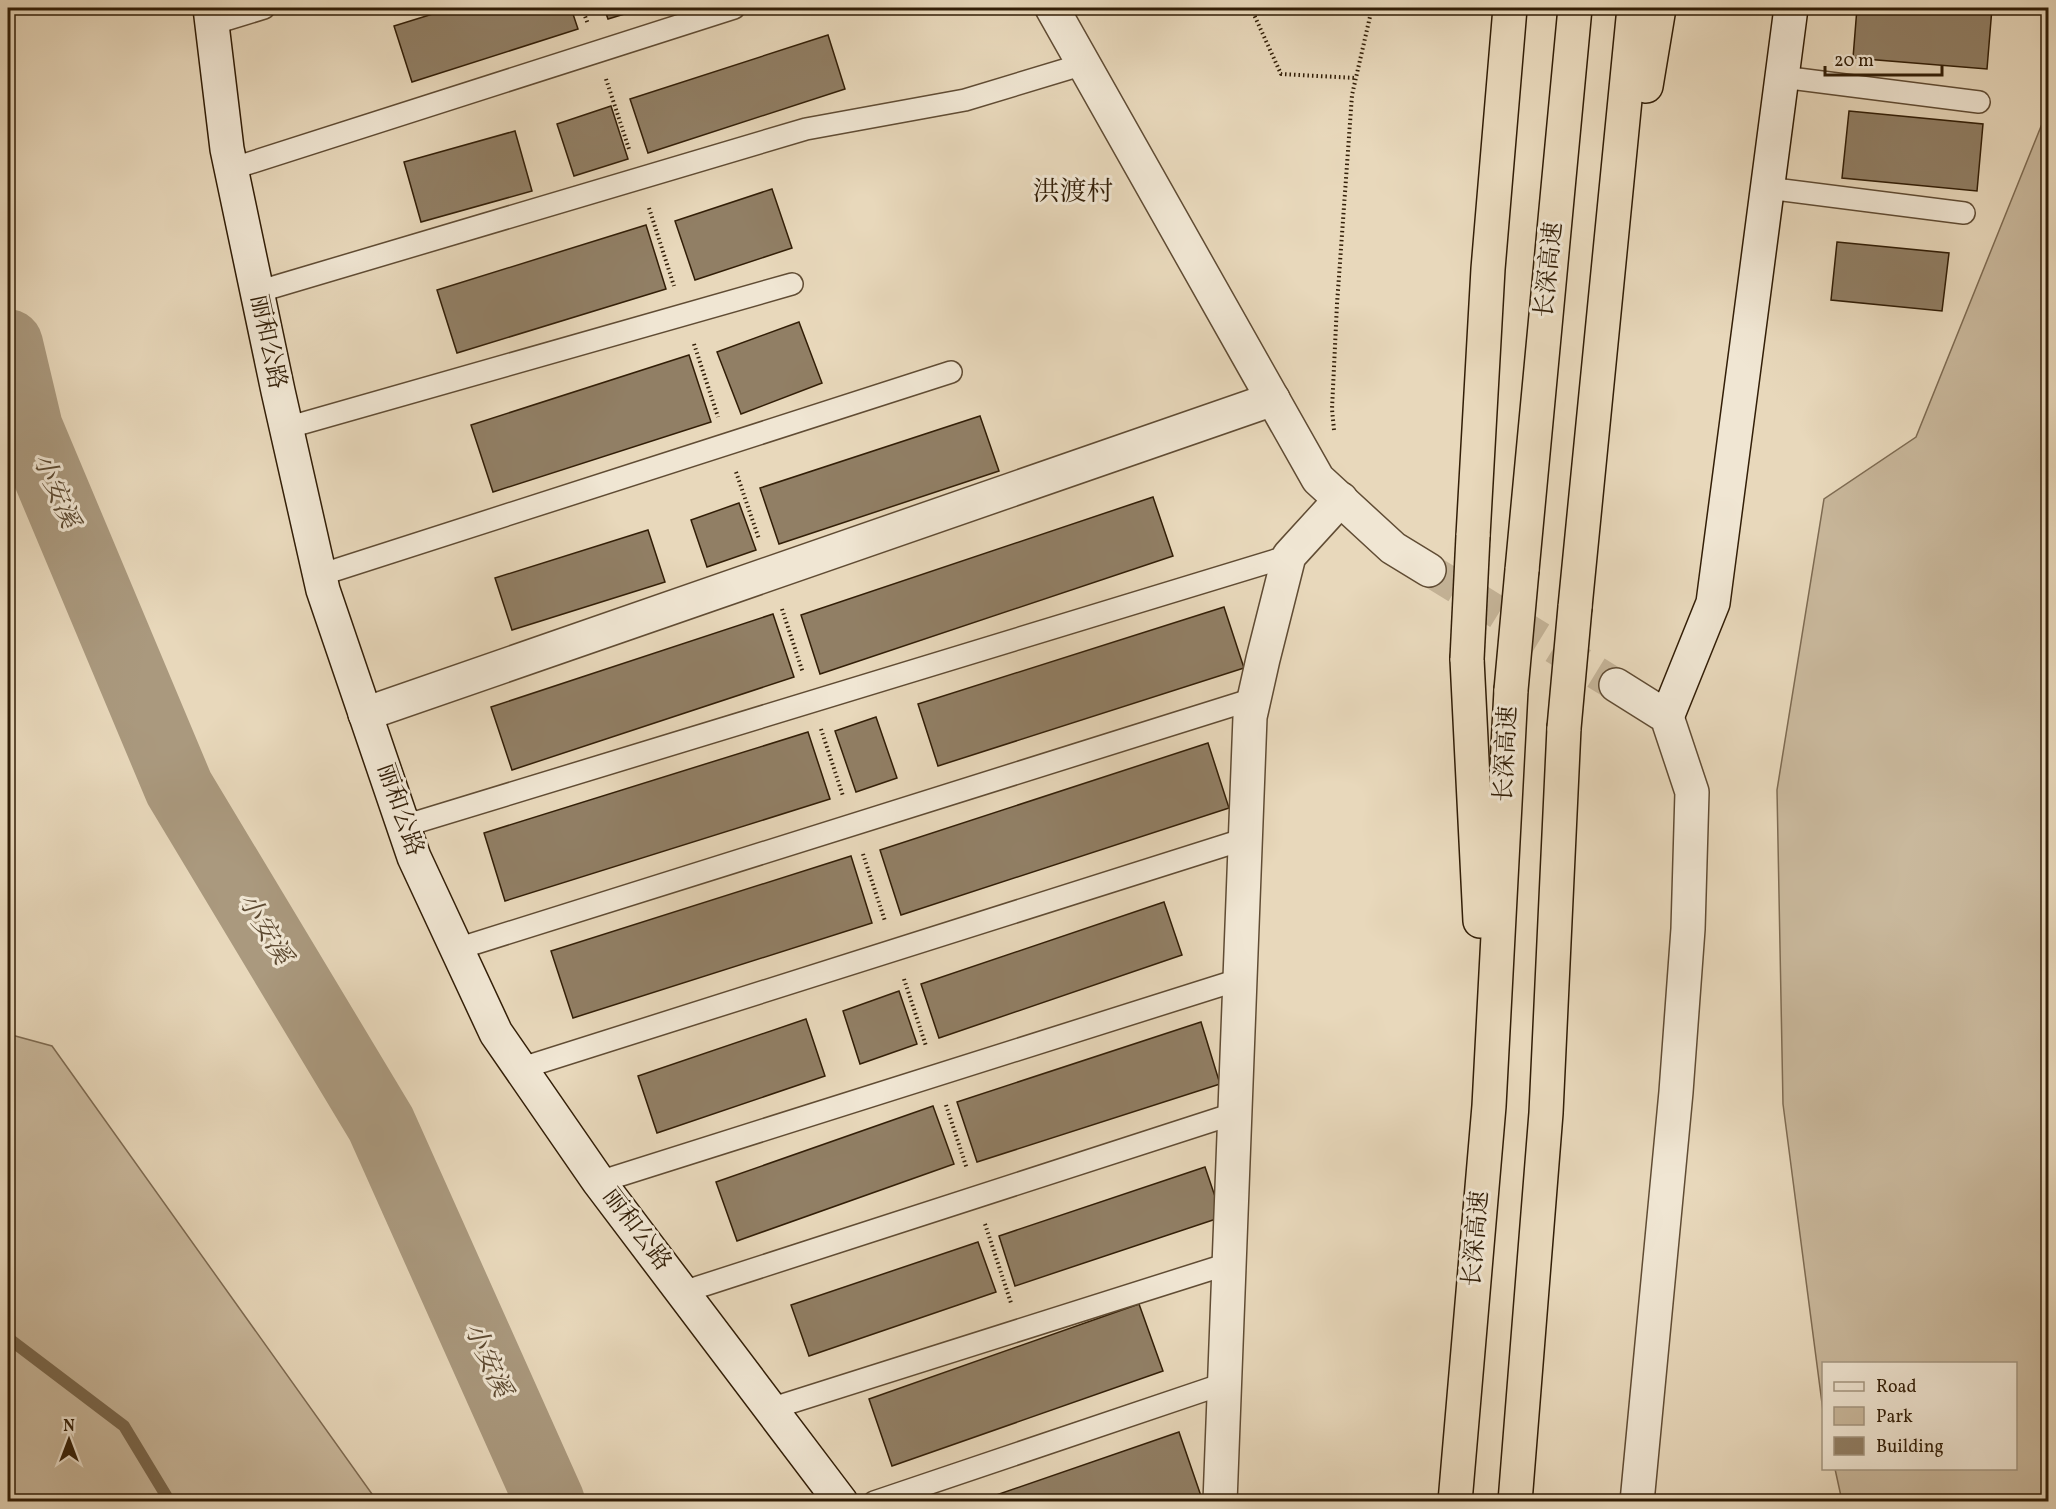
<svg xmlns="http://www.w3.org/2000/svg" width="2056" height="1509" font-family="Vollkorn,'Noto Serif SC',serif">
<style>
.green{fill:#c9b89c;stroke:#7e6b52;stroke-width:1.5}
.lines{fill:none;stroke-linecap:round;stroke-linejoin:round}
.stream{stroke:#7a684e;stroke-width:12}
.river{stroke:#aa997e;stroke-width:70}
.building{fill:#917f65;stroke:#321e07;stroke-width:1.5}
.street-tunnel{stroke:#c4b397;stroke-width:33;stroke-dasharray:33 16;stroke-linecap:butt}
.lane-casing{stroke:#604c34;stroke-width:24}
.street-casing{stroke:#604c34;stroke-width:36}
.secondary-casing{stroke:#321e07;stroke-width:36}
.highway-casing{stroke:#321e07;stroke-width:36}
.path{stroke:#321e07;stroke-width:4;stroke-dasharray:1.5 3;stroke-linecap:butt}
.lane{stroke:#f0e6d3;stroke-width:21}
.street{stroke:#f0e6d3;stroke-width:33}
.secondary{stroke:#f0e6d3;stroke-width:33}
.highway{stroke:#e8d8bb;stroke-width:33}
.highway-bridge-casing{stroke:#321e07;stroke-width:36;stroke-linecap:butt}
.highway-bridge{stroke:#e8d8bb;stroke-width:33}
.labels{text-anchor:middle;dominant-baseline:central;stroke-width:6;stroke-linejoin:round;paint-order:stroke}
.street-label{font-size:24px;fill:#321e07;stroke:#f0e6d3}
.water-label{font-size:26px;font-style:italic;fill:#5c4931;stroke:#f0e6d3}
.quarter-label{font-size:27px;fill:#321e07;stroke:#f0e6d3}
</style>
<rect width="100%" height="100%" fill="#e8d8bb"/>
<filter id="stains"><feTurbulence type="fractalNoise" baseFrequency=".00333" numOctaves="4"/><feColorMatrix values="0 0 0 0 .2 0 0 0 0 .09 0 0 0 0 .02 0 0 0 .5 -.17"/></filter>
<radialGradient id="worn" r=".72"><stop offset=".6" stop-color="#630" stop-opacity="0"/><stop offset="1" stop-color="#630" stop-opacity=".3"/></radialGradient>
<g class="green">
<polygon points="2048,109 2048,1501 1842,1501 1835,1469 2016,1468 2016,1364 1824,1364 1823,1411 1783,1104 1777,790 1824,499 1916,437"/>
<polygon points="8,1034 52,1046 377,1501 8,1501"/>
</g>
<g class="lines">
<polyline class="stream" points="8,1338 124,1426 170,1502"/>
<polyline class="river" points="8,344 28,428 179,788 381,1124 550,1502"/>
</g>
<g class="building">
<polygon points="452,8 571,8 578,29 412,82 394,26"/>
<polygon points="604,8 644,8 608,19"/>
<polygon points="1857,8 1992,8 1987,69 1853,58"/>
<polygon points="828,35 845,89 648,153 630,99"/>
<polygon points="611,106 628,159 574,176 557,124"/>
<polygon points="1849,111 1983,124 1977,191 1842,178"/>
<polygon points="515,131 532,191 421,222 404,162"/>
<polygon points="772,189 792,248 695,280 675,221"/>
<polygon points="646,225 666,289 457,353 437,290"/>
<polygon points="1837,242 1949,253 1942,311 1831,300"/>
<polygon points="799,322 822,383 741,414 717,352"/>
<polygon points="689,355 711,422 493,492 471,425"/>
<polygon points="980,416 999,471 779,544 760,488"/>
<polygon points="1153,497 1173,556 820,674 801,615"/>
<polygon points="739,503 756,550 707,567 691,520"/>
<polygon points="648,530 665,582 512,630 495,578"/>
<polygon points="1224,607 1244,668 938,766 918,704"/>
<polygon points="773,614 794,677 512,770 491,707"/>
<polygon points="876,717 897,778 856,792 835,731"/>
<polygon points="808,732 830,799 505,901 484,833"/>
<polygon points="1208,743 1229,808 901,915 880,850"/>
<polygon points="851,856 872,923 573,1018 551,951"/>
<polygon points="1164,902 1182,955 939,1038 921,984"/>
<polygon points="899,991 917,1044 860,1064 843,1011"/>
<polygon points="806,1019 825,1076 657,1133 638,1076"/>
<polygon points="1201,1022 1220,1084 977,1162 957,1102"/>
<polygon points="933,1106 954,1164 737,1241 716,1182"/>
<polygon points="1205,1167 1222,1217 1015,1286 999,1236"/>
<polygon points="978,1242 996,1292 809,1356 791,1305"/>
<polygon points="1139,1304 1163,1371 892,1466 869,1399"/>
<polygon points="1179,1432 1201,1496 1184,1502 976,1502"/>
</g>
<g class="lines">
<polyline class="street-tunnel" points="1429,570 1616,685"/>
<defs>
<g id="lane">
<polyline points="212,24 264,8"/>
<polyline points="1782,77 1979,102"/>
<polyline points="231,169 734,8"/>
<polyline points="1767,188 1964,213"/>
<polyline points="257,292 806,129 965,100 1084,64"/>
<polyline points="286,428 792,284"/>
<polyline points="320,575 951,372"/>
<polyline points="404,826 1289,556"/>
<polyline points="457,949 1253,699"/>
<polyline points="519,1069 1245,839"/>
<polyline points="599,1182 1241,979"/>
<polyline points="683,1292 1236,1113"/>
<polyline points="770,1409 1231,1263"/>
<polyline points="874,1502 1226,1383"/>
</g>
<g id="street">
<polyline points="1052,8 1318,479 1393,548 1429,570"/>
<polyline points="1616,685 1667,717 1692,792 1688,929 1676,1092 1637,1502"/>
<polyline points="365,714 1273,399"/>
<polyline points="1220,1502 1250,717 1263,659 1289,556 1341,499"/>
</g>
<g id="secondary">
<polyline points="210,8 227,149 278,391 323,590 414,857 496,1033 599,1182 841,1502"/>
<polyline points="1667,717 1713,603 1791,8"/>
</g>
<g id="highway">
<polyline points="1646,86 1659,8"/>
<polyline points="1473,536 1488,269 1510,8"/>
<polyline points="1522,570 1575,8"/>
<polyline points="1575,607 1634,8"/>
<polyline points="1467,659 1480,921"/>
<polyline points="1455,1502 1489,1106 1511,690"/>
<polyline points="1515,1502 1546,1113 1564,728"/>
</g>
</defs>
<use href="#lane" class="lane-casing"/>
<use href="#street" class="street-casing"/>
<use href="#secondary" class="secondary-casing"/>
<use href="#highway" class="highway-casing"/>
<g class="path">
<polyline points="582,8 588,24"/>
<polyline points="1251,8 1281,74 1356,78"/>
<polyline points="606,79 629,149"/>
<polyline points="649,208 674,286"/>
<polyline points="694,344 718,417"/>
<polyline points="1334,430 1332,409 1337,304 1352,95 1372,8"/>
<polyline points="736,472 759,539"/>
<polyline points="782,609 803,673"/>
<polyline points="821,729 843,796"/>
<polyline points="863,854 885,921"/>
<polyline points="904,979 926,1046"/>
<polyline points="946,1105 967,1169"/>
<polyline points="985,1224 1011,1303"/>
</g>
<use href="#lane" class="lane"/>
<use href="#street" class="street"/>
<use href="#secondary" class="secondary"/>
<use href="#highway" class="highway"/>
<defs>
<g id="highway-bridge">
<polyline points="1467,659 1473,536"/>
<polyline points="1511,690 1522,570"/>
<polyline points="1564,728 1575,607"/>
</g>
</defs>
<use href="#highway-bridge" class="highway-bridge-casing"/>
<use href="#highway-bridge" class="highway-bridge"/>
</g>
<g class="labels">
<g class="street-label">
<text transform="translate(1550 270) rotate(-84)">长深高速</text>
<text transform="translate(267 342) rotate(78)">丽和公路</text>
<text transform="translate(1507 754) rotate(-87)">长深高速</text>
<text transform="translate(399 810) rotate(71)">丽和公路</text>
<text transform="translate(636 1230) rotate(53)">丽和公路</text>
<text transform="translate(1477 1239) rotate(-85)">长深高速</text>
</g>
<g class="water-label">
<text transform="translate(55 491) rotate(67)">小安溪</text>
<text transform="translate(264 929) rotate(59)">小安溪</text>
<text transform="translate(487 1360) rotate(66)">小安溪</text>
</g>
<g class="quarter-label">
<text x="1073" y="193">洪渡村</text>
</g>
</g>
<rect width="2056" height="1509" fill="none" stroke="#e8d8bb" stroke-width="30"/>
<rect x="9" y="9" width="2038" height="1491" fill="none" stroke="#321e07" stroke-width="3"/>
<rect x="15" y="15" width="2026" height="1479" fill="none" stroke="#321e07" stroke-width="1.5"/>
<rect x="1822" y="1362" width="195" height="108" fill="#f0e6d3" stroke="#a49681" stroke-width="1.5"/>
<rect x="1834" y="1382" width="30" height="9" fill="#f0e6d3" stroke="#a49681" stroke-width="1.5"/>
<text x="1876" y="1392" font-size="18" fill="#321e07">Road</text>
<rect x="1834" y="1407" width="30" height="18" fill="#c9b89c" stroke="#a49681" stroke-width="1.5"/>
<text x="1876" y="1422" font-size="18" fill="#321e07">Park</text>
<rect x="1834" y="1437" width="30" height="18" fill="#917f65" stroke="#a49681" stroke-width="1.5"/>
<text x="1876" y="1452" font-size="18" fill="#321e07">Building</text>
<g transform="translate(69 1440)" stroke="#f0e6d3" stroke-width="4.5" paint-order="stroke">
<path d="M0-4.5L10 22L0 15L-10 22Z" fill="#321e07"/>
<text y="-9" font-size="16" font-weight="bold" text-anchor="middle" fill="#321e07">N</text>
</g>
<path d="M1825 66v9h117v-9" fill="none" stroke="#321e07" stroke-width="3"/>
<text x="1834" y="66" font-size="18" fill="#321e07" stroke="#f0e6d3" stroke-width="4.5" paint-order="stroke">20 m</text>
<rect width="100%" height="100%" filter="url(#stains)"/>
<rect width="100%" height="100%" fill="url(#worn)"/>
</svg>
